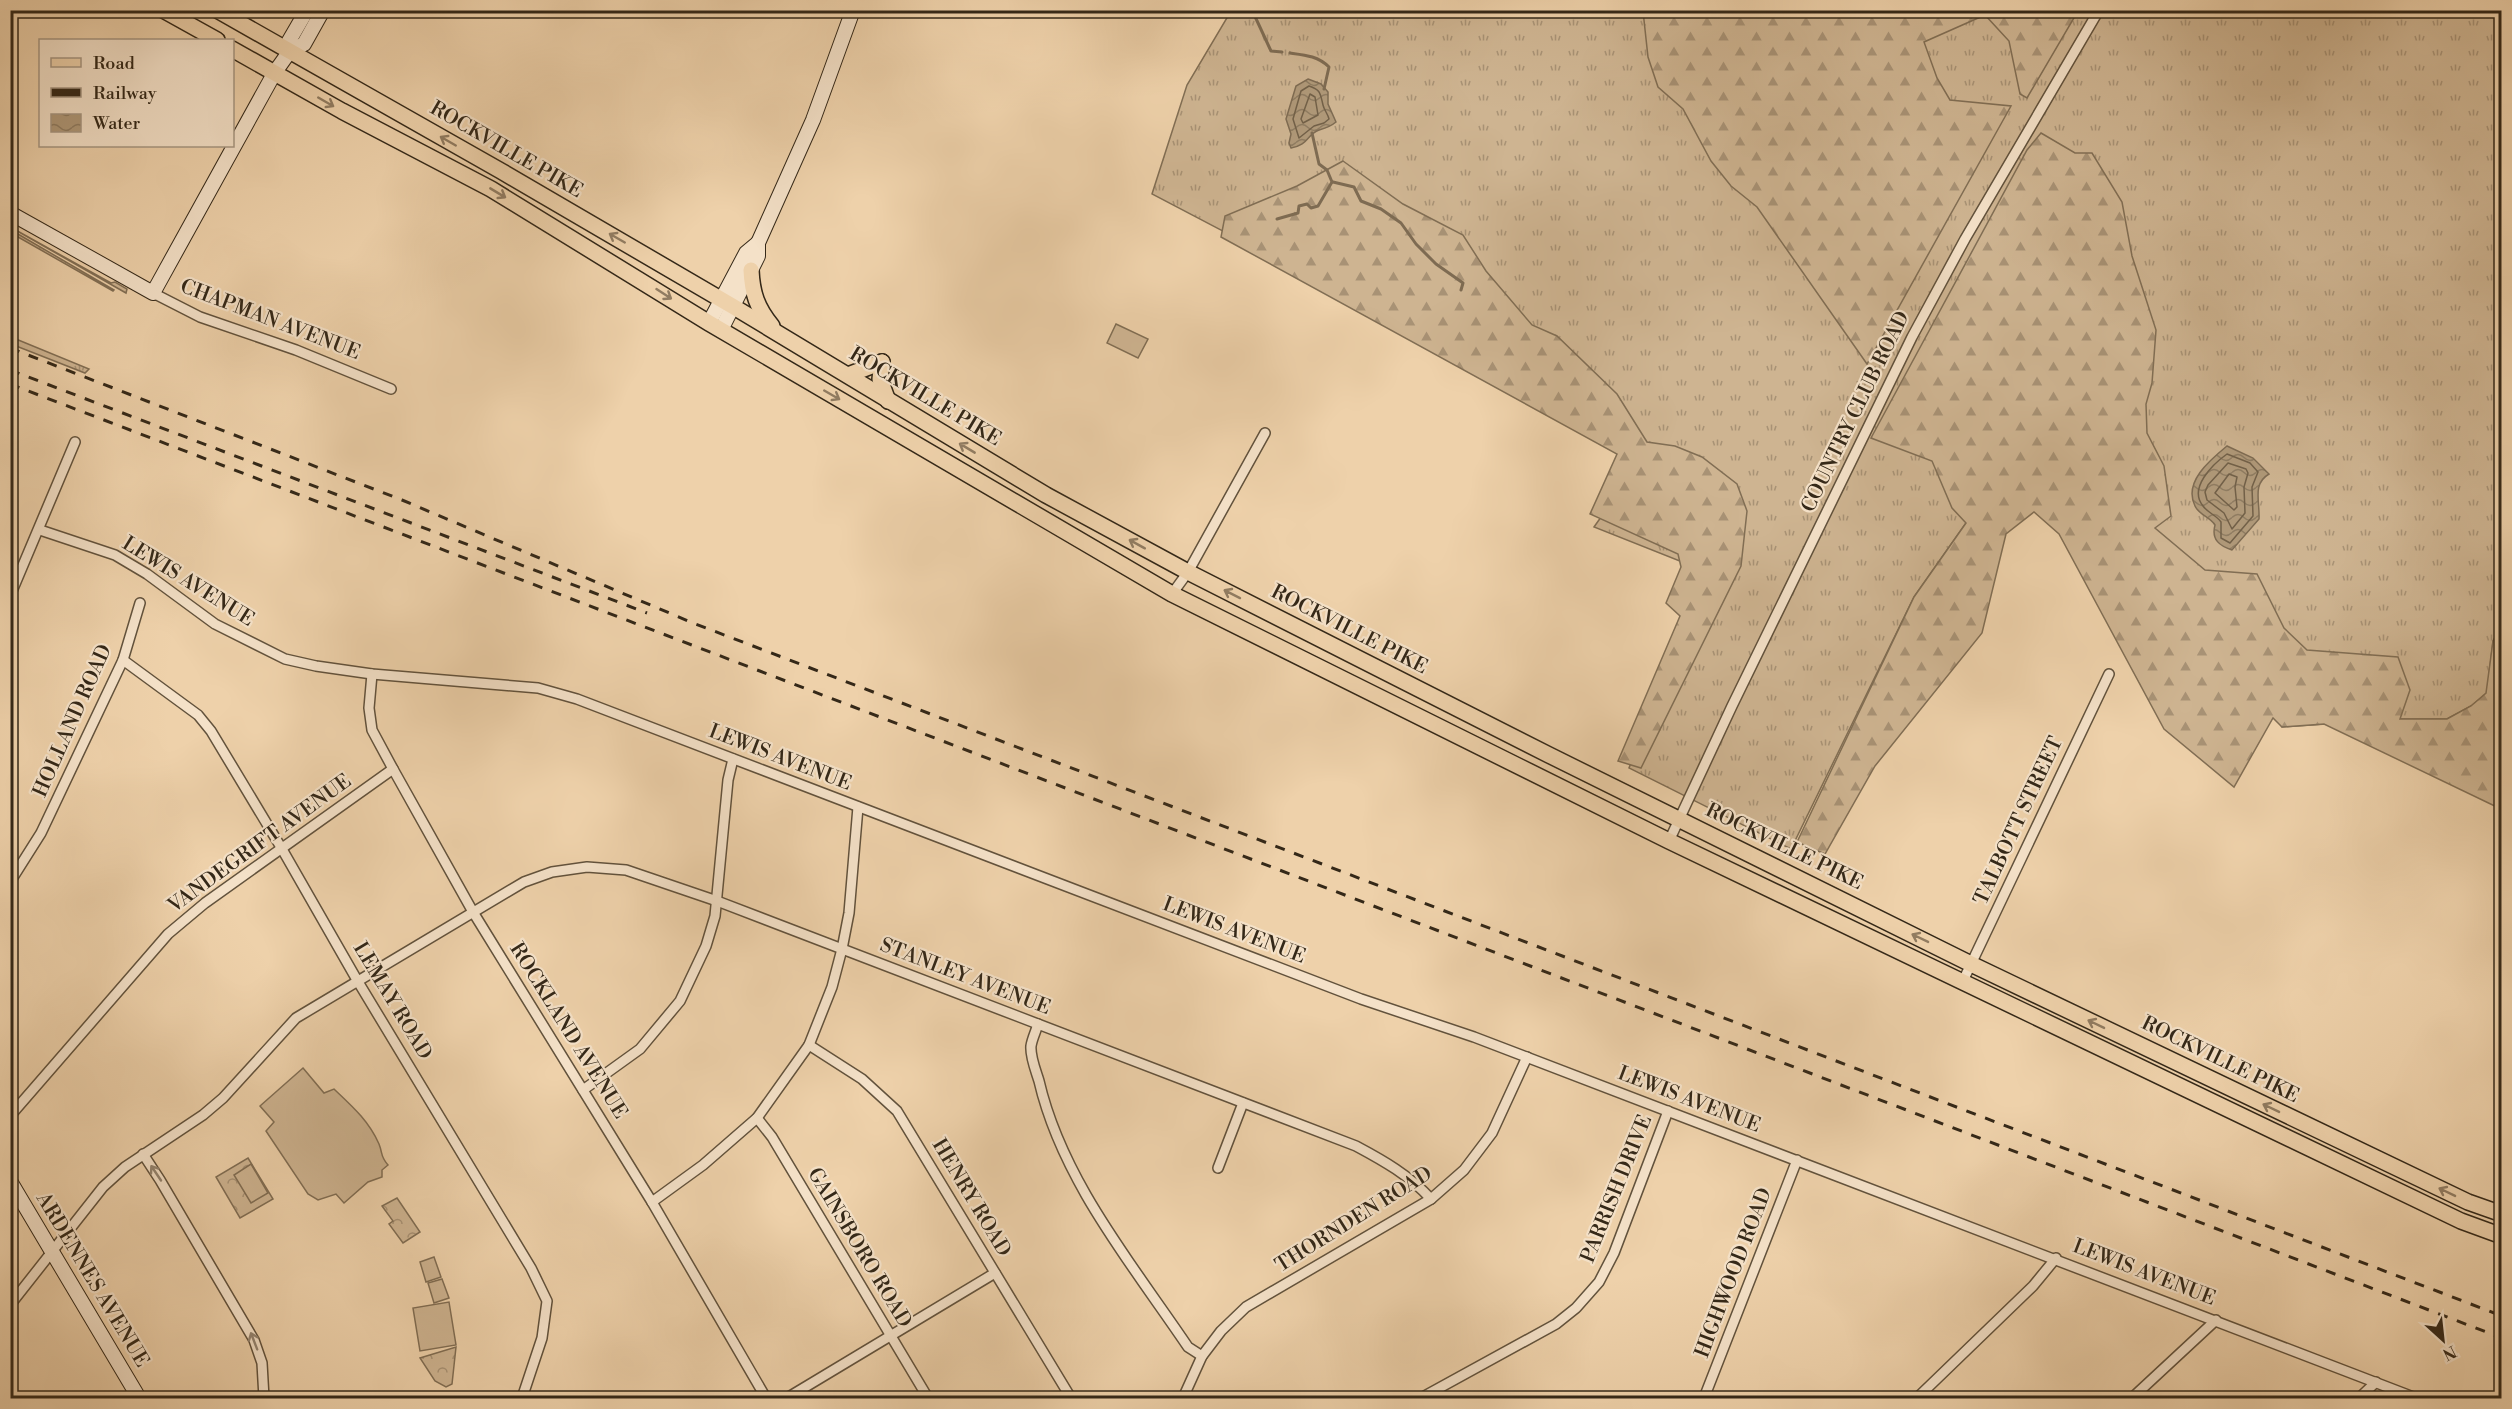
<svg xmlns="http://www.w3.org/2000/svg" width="2512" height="1409" font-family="'Libre Bodoni',serif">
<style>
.grass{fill:url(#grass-tufts);stroke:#816e54;stroke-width:1.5}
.forest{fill:url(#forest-firs);stroke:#816e54;stroke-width:1.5}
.park{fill:url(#park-crowns);stroke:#816e54;stroke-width:1.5}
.garden{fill:#ceb491;stroke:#816e54;stroke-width:1.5}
.water{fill:url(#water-waves);stroke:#7e6b52;stroke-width:1.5}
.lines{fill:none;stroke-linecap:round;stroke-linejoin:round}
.shore{stroke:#726048;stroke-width:1.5}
.stream{stroke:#7e6b52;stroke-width:3}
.street-casing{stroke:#62523c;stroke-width:12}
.secondary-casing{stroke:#342818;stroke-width:16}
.primary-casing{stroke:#342818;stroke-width:18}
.street{stroke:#f4e1c8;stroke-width:9}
.secondary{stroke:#f4e1c8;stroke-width:14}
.primary{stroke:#eed1aa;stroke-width:15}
.rail{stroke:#342818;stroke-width:3;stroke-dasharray:10 10;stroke-linecap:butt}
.oneway{stroke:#917c61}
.oneway2{stroke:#948470}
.labels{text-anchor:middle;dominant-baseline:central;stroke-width:4.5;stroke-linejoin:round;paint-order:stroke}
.street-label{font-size:20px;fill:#342818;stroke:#f4e1c8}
</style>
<defs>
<pattern id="grass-tufts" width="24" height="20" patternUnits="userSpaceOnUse" patternTransform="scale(1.5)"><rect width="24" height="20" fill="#ceb491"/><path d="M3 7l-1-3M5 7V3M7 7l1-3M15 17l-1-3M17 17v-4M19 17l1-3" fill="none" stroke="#a89275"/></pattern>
<pattern id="forest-firs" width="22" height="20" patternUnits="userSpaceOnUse" patternTransform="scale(1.5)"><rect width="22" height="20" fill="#ceb491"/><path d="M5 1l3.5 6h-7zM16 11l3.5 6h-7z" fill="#a89275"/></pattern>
<pattern id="park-crowns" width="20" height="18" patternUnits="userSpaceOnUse" patternTransform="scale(1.5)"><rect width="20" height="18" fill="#ceb491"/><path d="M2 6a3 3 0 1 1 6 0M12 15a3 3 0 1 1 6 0" fill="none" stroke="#a89275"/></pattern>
<pattern id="water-waves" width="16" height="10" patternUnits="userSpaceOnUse" patternTransform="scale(1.5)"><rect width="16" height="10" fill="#af9878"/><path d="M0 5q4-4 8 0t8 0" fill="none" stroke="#8f7c61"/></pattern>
</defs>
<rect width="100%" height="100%" fill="#eed1aa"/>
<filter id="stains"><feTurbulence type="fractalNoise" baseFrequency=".00333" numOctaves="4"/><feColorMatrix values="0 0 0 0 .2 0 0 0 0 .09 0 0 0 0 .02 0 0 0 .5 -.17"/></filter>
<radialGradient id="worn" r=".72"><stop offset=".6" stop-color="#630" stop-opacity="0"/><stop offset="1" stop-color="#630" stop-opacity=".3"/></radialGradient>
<g class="grass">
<polygon points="1231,11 2501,11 2502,626 2493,641 2487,693 2471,706 2447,719 2399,719 2282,727 2173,545 2154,528 2133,496 1966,523 1914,597 1791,849 1629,768 1690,612 1700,569 1594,527 1640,462 1504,378 1152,194 1187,85"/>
<polygon points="12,228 111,283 115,282 127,289 126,293"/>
<polygon points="11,230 114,290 113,291 11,233"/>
<polygon points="11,337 89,369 85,373 11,344"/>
</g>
<g class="forest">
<polygon points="1643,11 1643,10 2078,11 2027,98 2020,94 2009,41 1985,15 1924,42 1937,78 1950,100 2011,106 1867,364 1757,207 1731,186 1711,161 1683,109 1658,87 1648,57"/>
<polygon points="2041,133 2075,153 2092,153 2122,202 2132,256 2156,330 2152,383 2146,404 2147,433 2164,466 2171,516 2155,528 2205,570 2257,574 2284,628 2307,650 2398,657 2410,690 2400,719 2447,719 2471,706 2486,693 2493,641 2501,626 2501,809 2324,724 2282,727 2273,718 2234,787 2164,729 2059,534 2034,512 2006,534 1982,633 1875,766 1825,854 1797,842 1914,597 1966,523 1952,508 1932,461 1871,438 2027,150"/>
<polygon points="1343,161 1403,204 1463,235 1486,271 1532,325 1557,336 1617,394 1647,442 1675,446 1702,457 1737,484 1747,511 1741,566 1641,768 1618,761 1680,616 1666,603 1681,567 1678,554 1590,514 1617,454 1221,237 1225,216 1297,186"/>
</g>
<g class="park">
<polygon points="248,1158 273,1199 240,1218 216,1177"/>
<polygon points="397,1198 420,1232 403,1243 389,1224 393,1221 382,1206"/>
<polygon points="456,1347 452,1384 446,1387 435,1381 420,1358"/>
</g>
<g class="garden">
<polygon points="1116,324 1148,339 1138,358 1107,343"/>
<path d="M303,1068L324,1093L334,1089C352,1106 369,1121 379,1144C383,1154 380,1156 388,1165L382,1170V1177L368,1182L344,1203L336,1194L318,1200L308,1194L266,1131L274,1122L260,1106Z"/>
<polygon points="251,1164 268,1193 251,1203 234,1175"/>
<polygon points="434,1257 441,1277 426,1282 420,1262"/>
<polygon points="442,1279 449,1298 434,1303 428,1283"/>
<polygon points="449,1302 456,1345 420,1351 413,1308"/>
</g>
<g class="water">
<path d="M1308,79L1321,84L1328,92V104L1336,122C1330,127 1326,128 1319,130C1306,135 1309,145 1291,148L1289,143L1291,134L1286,119L1296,86Z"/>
<path d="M2227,446L2253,458L2269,474C2252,484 2260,501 2259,519L2232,550C2220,546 2211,540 2215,525C2210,517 2199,515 2195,506C2183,482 2210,460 2227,446Z"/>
</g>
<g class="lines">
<g class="shore">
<path d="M1309,86C1321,90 1320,93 1323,105C1324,110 1328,114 1329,119L1324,123L1314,126L1299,138L1293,119L1301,91Z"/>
<polygon points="1310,94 1315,97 1318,115 1303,123 1301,119"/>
<path d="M2227,454L2250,463L2258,472L2252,487L2253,516L2230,543L2221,538V522C2216,515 2208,513 2203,506C2188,488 2213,464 2227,454Z"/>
<polygon points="2228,463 2246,469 2248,473 2244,487 2245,513 2232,529 2224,513 2207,500 2205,492 2208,485"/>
<polygon points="2229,474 2237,477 2235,487 2237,507 2234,510 2215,493"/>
</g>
<g class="stream">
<polyline points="1252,10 1271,51 1282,52"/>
<path d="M1290,53C1305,55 1318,56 1329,67L1324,89"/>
<polyline points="1333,182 1354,187 1361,201 1381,209 1401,223 1416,244 1436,264 1463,283 1461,290"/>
<polyline points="1277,219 1298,213 1299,206 1307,204 1311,208 1318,206 1332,182 1327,170 1319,164 1312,133"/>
</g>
<defs>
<g id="street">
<polyline points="153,293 200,317 296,350 391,389"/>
<polyline points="40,530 115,555 147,574 215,624 285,659 316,666 372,674 538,688 577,699 1361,999 1474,1037 2416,1398"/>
<polyline points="1172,594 1188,572 1265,433"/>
<polyline points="10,596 75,442"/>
<polyline points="123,660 198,715 211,731 282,849 357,980 531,1268 547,1301 542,1338 522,1398"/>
<polyline points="372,674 369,708 372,730 393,769 473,912 652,1202 766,1398"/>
<polyline points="1669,841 1732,706 1912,337 1965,239 2099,10"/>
<polyline points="10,882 41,833 123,660 140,603"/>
<polyline points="1962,983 2109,674"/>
<path d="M1038,1024C1036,1031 1032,1039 1031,1046C1030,1057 1036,1071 1039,1081C1062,1180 1132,1264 1188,1347L1202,1356"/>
<polyline points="809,1045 862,1079 897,1111 1071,1398"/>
<polyline points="583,1090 640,1049 680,1001 706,946 715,916 728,780 733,759"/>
<polyline points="10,1116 168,934 205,903 393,769"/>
<polyline points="757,1118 772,1137 928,1398"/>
<polyline points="143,1154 160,1180 254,1340 262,1363 264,1398"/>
<polyline points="1218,1168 1243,1103"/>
<polyline points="652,1202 703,1165 757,1118 809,1045 832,987 842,949 849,913 858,807"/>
<path d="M10,1305L103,1187L125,1167L203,1115L223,1098L296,1018L524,882L552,872L587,867L626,870L717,901L1356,1146C1384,1161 1409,1175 1431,1199"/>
<polyline points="787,1398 995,1273"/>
<polyline points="1183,1398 1202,1356 1221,1331 1246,1307 1431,1199 1464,1170 1492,1133 1527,1057"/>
<polyline points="1421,1398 1556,1324 1576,1308 1599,1282 1614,1253 1668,1111"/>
<polyline points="1704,1398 1797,1160"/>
<polyline points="1917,1398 2033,1286 2056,1258"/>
<polyline points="2132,1398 2216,1320"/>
<polyline points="2359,1398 2376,1382"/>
</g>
<g id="secondary">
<polyline points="290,51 289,41 307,10"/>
<polyline points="10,213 153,293 275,72 290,51 304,44 323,10"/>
<polyline points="709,323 746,253 758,243"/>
<polyline points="721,330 758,256 758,243 813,120 853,10"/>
<polyline points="10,1181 139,1398"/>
</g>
<g id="primary">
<polyline points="163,10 217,40"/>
<polyline points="217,10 501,171 734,307 1046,495 1188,572 1549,755 1971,964 2468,1202 2502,1214"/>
<polyline points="232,49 342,111 491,189 709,323 1172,594 1669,841 2461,1221 2502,1236"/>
<path d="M751,270C752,293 757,308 772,326"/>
<polyline points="882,362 880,379 888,401"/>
<polyline points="848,375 882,362"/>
</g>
</defs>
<use href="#street" class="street-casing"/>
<use href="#secondary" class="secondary-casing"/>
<use href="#primary" class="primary-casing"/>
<use href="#street" class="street"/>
<use href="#secondary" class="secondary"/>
<use href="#primary" class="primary"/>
<g class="rail">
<polyline points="10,348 402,500 693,623 2502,1316"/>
<polyline points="10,370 647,613"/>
<polyline points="10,384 2502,1338"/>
</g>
</g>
<defs><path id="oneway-shaft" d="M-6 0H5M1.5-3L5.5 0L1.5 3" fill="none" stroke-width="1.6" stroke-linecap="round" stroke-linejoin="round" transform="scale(1.5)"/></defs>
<g class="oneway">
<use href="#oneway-shaft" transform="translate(326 102) rotate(30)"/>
<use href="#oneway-shaft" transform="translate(448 141) rotate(-150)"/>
<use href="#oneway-shaft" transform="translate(498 193) rotate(31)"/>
<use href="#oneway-shaft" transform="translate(617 238) rotate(-150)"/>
<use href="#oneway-shaft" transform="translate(664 294) rotate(33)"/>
<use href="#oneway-shaft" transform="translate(832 395) rotate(30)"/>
<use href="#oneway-shaft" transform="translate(967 448) rotate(-149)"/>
<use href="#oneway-shaft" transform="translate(1137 544) rotate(-151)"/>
<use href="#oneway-shaft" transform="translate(1232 594) rotate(-153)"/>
<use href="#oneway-shaft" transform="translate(1920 938) rotate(-154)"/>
<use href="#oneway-shaft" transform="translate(2096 1024) rotate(-154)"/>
<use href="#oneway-shaft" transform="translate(2271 1108) rotate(-154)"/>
<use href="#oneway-shaft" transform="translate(2447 1192) rotate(-154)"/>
</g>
<g class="oneway2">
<use href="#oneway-shaft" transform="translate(156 1173) rotate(-124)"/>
<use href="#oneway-shaft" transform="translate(254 1341) rotate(-111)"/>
</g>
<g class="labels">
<g class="street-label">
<text transform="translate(506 150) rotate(30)">ROCKVILLE PIKE</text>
<text transform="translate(270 320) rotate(21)">CHAPMAN AVENUE</text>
<text transform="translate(925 397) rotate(31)">ROCKVILLE PIKE</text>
<text transform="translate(1856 412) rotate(-64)">COUNTRY CLUB ROAD</text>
<text transform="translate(188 582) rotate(32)">LEWIS AVENUE</text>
<text transform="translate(1349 630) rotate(27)">ROCKVILLE PIKE</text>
<text transform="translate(73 721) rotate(-66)">HOLLAND ROAD</text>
<text transform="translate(780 758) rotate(21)">LEWIS AVENUE</text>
<text transform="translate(2019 821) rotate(-65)">TALBOTT STREET</text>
<text transform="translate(260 844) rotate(-36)">VANDEGRIFT AVENUE</text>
<text transform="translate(1784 847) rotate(26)">ROCKVILLE PIKE</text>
<text transform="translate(1234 931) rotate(21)">LEWIS AVENUE</text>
<text transform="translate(965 977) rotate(21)">STANLEY AVENUE</text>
<text transform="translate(392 1001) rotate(59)">LEMAY ROAD</text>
<text transform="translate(568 1031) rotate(58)">ROCKLAND AVENUE</text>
<text transform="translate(2220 1060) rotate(26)">ROCKVILLE PIKE</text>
<text transform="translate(1689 1100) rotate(21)">LEWIS AVENUE</text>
<text transform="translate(1617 1189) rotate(-68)">PARRISH DRIVE</text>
<text transform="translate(971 1198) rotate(59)">HENRY ROAD</text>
<text transform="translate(1354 1220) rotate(-32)">THORNDEN ROAD</text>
<text transform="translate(859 1248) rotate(59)">GAINSBORO ROAD</text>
<text transform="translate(1734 1273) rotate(-69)">HIGHWOOD ROAD</text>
<text transform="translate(2144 1273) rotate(21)">LEWIS AVENUE</text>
<text transform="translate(92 1280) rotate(59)">ARDENNES AVENUE</text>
</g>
</g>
<rect width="2512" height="1409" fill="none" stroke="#eed1aa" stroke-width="36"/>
<rect x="12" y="12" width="2488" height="1385" fill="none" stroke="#342818" stroke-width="3"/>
<rect x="18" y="18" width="2476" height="1373" fill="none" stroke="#342818" stroke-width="1.5"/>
<rect x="39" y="39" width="195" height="108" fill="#f4e1c8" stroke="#a79782" stroke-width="1.5"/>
<rect x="51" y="58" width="30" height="9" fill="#eed1aa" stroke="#a79782" stroke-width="1.5"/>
<text x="93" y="69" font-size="18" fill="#342818">Road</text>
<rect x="51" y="88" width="30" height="9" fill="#342818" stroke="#a79782" stroke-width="1.5"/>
<text x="93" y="99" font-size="18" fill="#342818">Railway</text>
<rect x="51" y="114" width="30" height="18" fill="url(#water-waves)" stroke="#a79782" stroke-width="1.5"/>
<text x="93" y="129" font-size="18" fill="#342818">Water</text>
<g transform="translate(2443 1340) rotate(153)" stroke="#f4e1c8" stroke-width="4.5" paint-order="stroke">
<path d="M0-4.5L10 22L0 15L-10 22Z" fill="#342818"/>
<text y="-9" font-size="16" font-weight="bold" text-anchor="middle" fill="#342818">N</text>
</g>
<rect width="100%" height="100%" filter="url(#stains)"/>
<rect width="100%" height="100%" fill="url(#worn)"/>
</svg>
